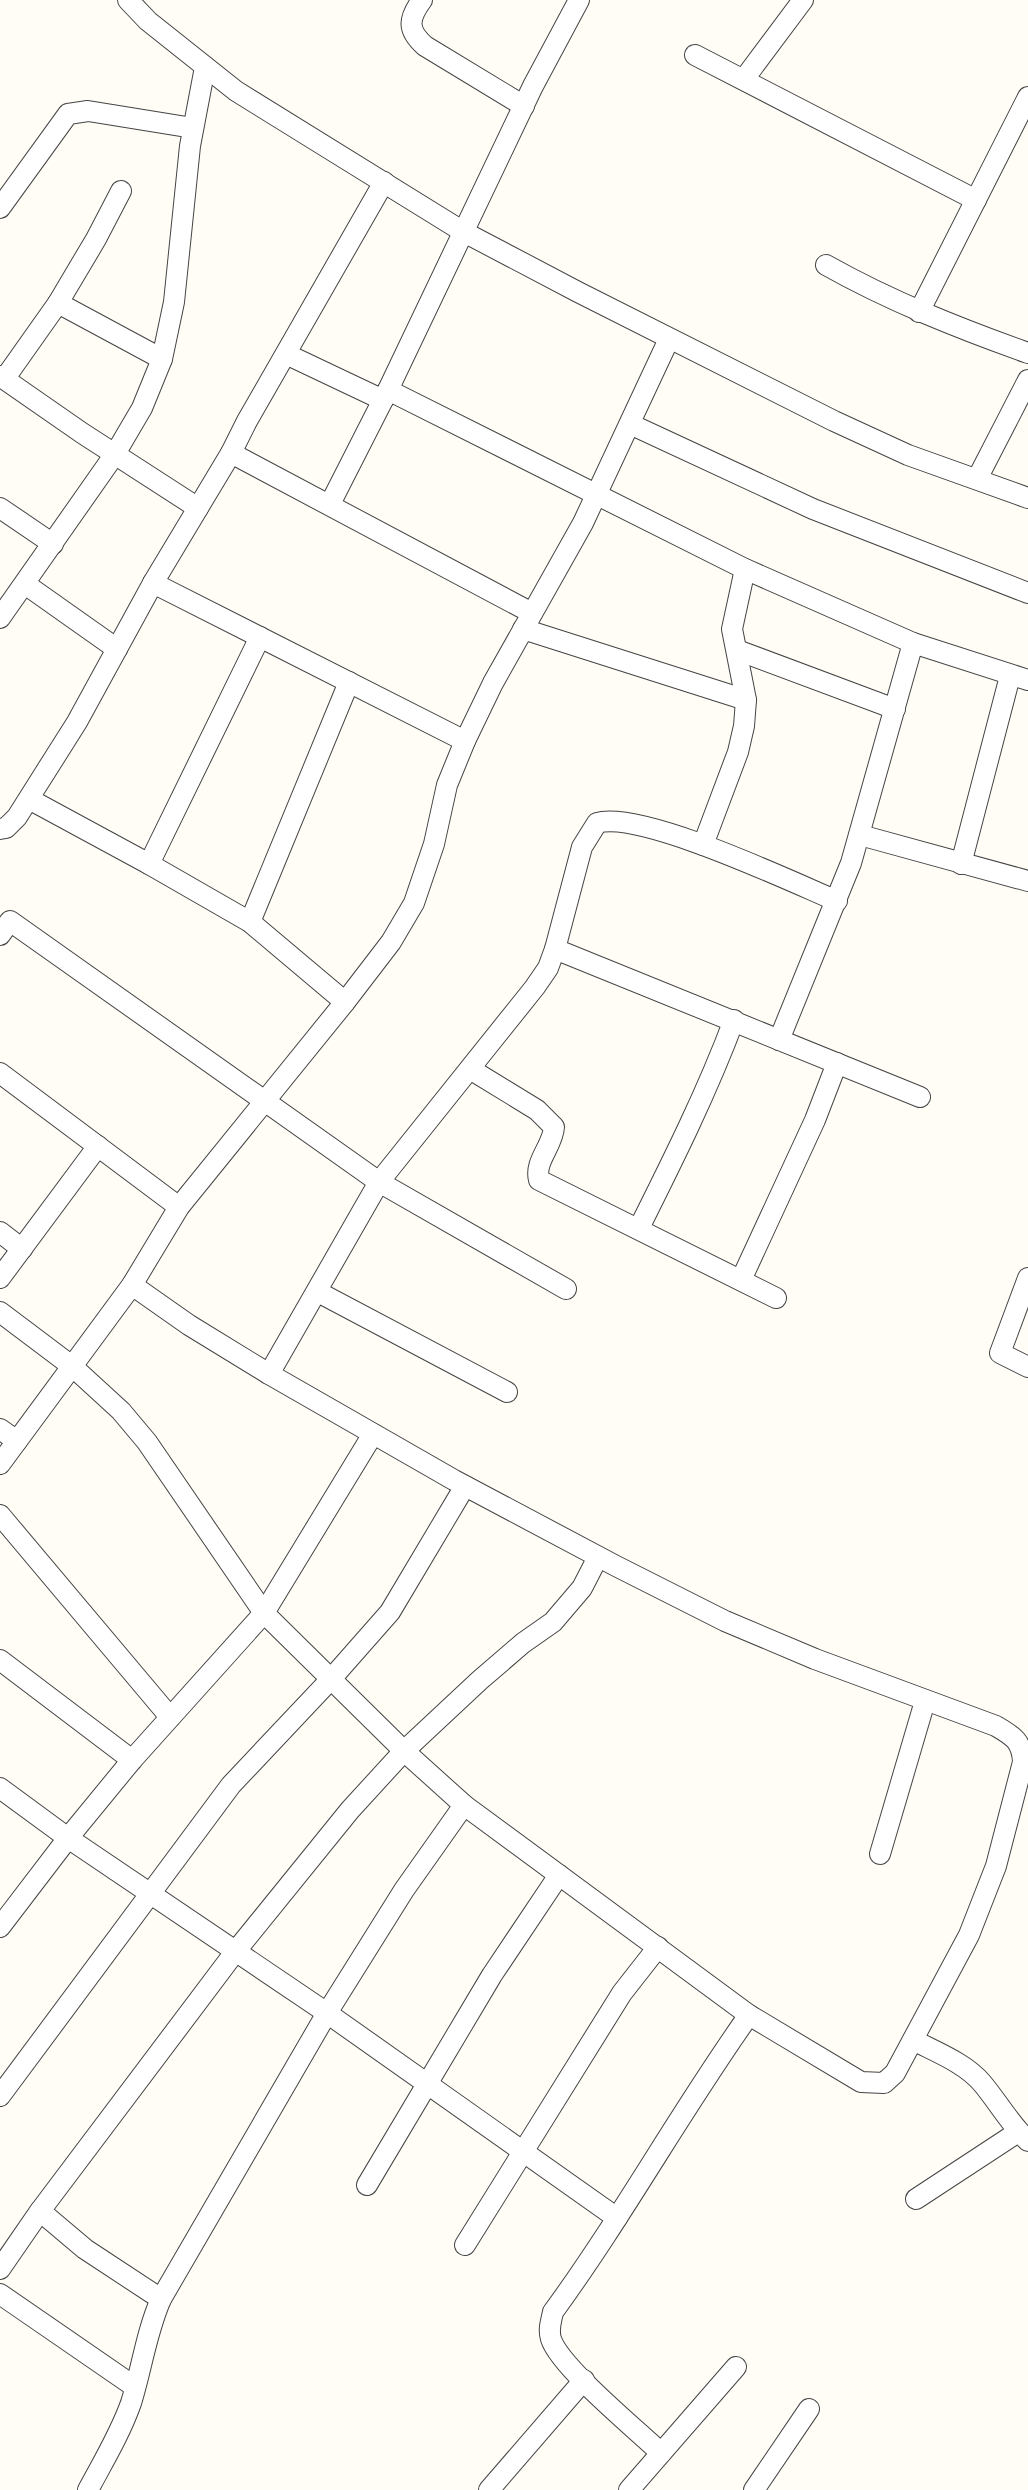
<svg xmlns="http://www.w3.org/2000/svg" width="1028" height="2490" font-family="'Noto Serif',serif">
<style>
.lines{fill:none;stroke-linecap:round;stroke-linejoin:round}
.street-casing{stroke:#444;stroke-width:22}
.street{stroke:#fff;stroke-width:20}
</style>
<rect width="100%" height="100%" fill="#fffdf5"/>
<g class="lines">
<defs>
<g id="street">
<polyline points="128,0 148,21 236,91 462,231 578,292 834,421 908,455 1028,498"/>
<path d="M422,0C408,19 407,30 425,46L524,106"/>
<polyline points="695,55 976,200"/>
<polyline points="744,79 803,0"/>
<polyline points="0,208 68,114 88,111 193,128"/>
<path d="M826,265C890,301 958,328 1028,353"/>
<polyline points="58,303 162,359"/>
<polyline points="919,312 1028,97"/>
<polyline points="286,354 383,400"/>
<polyline points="0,376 82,433 198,508"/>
<polyline points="5,378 58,303 96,239 121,191"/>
<polyline points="388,390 745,569 913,643 1028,680"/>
<polyline points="630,424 813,509 1028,593"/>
<polyline points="231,453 532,613"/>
<polyline points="977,479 1028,380"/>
<polyline points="330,504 388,390 533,86 579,0"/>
<polyline points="0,508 53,544"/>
<polyline points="153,583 465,741"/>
<polyline points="25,584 117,649"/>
<polyline points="0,618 115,454 142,408 162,359 174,302 190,146 205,67"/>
<polyline points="523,629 746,700"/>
<polyline points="737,650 895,709"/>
<polyline points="29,799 149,864 250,922 345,1002"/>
<polyline points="0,829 6,828 17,817 77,722 153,583 231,453 247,421 384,182"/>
<polyline points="860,835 1028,881"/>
<polyline points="703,845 738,752 744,726 746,700 732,629 745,569"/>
<polyline points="149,864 260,637"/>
<polyline points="961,864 1010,676"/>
<polyline points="250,922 349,682"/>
<polyline points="0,935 10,921 379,1182 566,1289"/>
<polyline points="555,949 920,1097"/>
<polyline points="779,1040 851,863 913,643"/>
<path d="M470,1069L537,1110L554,1127C553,1146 534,1161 539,1180L776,1298"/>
<polyline points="0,1073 179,1207"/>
<path d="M639,1228C673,1160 707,1092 734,1020"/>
<polyline points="0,1232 22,1249"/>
<polyline points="0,1278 98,1146"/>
<polyline points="1028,1278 1000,1353 1028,1367"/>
<polyline points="741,1280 815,1120 837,1063"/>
<polyline points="318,1292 507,1392"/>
<path d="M0,1312L73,1367L121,1411L147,1442L264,1613L404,1751L464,1805L749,2015L861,2082L884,2083L895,2073L969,1935L996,1866L1023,1762C1022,1741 1013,1736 996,1726L815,1659L725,1621L616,1566L454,1480L269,1374L189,1325L132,1285"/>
<path d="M269,1374L379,1182L535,987L548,968L555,949L582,847L597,823C640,810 790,881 837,901"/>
<polyline points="0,1429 17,1441"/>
<polyline points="0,1464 132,1285 179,1207 345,1002 391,942 414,903 434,844 447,785 465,741 493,683 583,523 669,339"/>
<polyline points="0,1515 170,1717"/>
<polyline points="0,1660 132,1760"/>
<polyline points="0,1788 68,1838 327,2013 617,2218"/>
<polyline points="880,1854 925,1701"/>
<polyline points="0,1927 68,1838 132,1760 264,1613 373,1434"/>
<path d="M913,2040C936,2052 965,2063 982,2083C998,2102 1010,2124 1028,2141"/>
<polyline points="0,2096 231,1785 331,1679 390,1612 465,1486"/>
<polyline points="367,2185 492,1975 559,1875"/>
<polyline points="916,2199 1018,2132"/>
<polyline points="40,2211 85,2249 161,2299"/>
<polyline points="465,2245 622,1993 658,1947"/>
<polyline points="0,2269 40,2211 235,1952 350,1810 404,1751 480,1680 523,1643 553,1622 582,1588 598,1557"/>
<polyline points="0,2294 135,2387"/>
<path d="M661,2453C637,2430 560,2367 551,2339C548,2329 551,2322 553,2312C623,2216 680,2112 749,2015"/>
<path d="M88,2490C103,2462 120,2434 131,2403C142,2368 146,2333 161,2299L327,2013L404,1890L464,1805"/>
<polyline points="489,2490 584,2380"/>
<polyline points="629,2490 736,2367"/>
<polyline points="754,2490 809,2409"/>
</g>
</defs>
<use href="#street" class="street-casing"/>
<use href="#street" class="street"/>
</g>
</svg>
